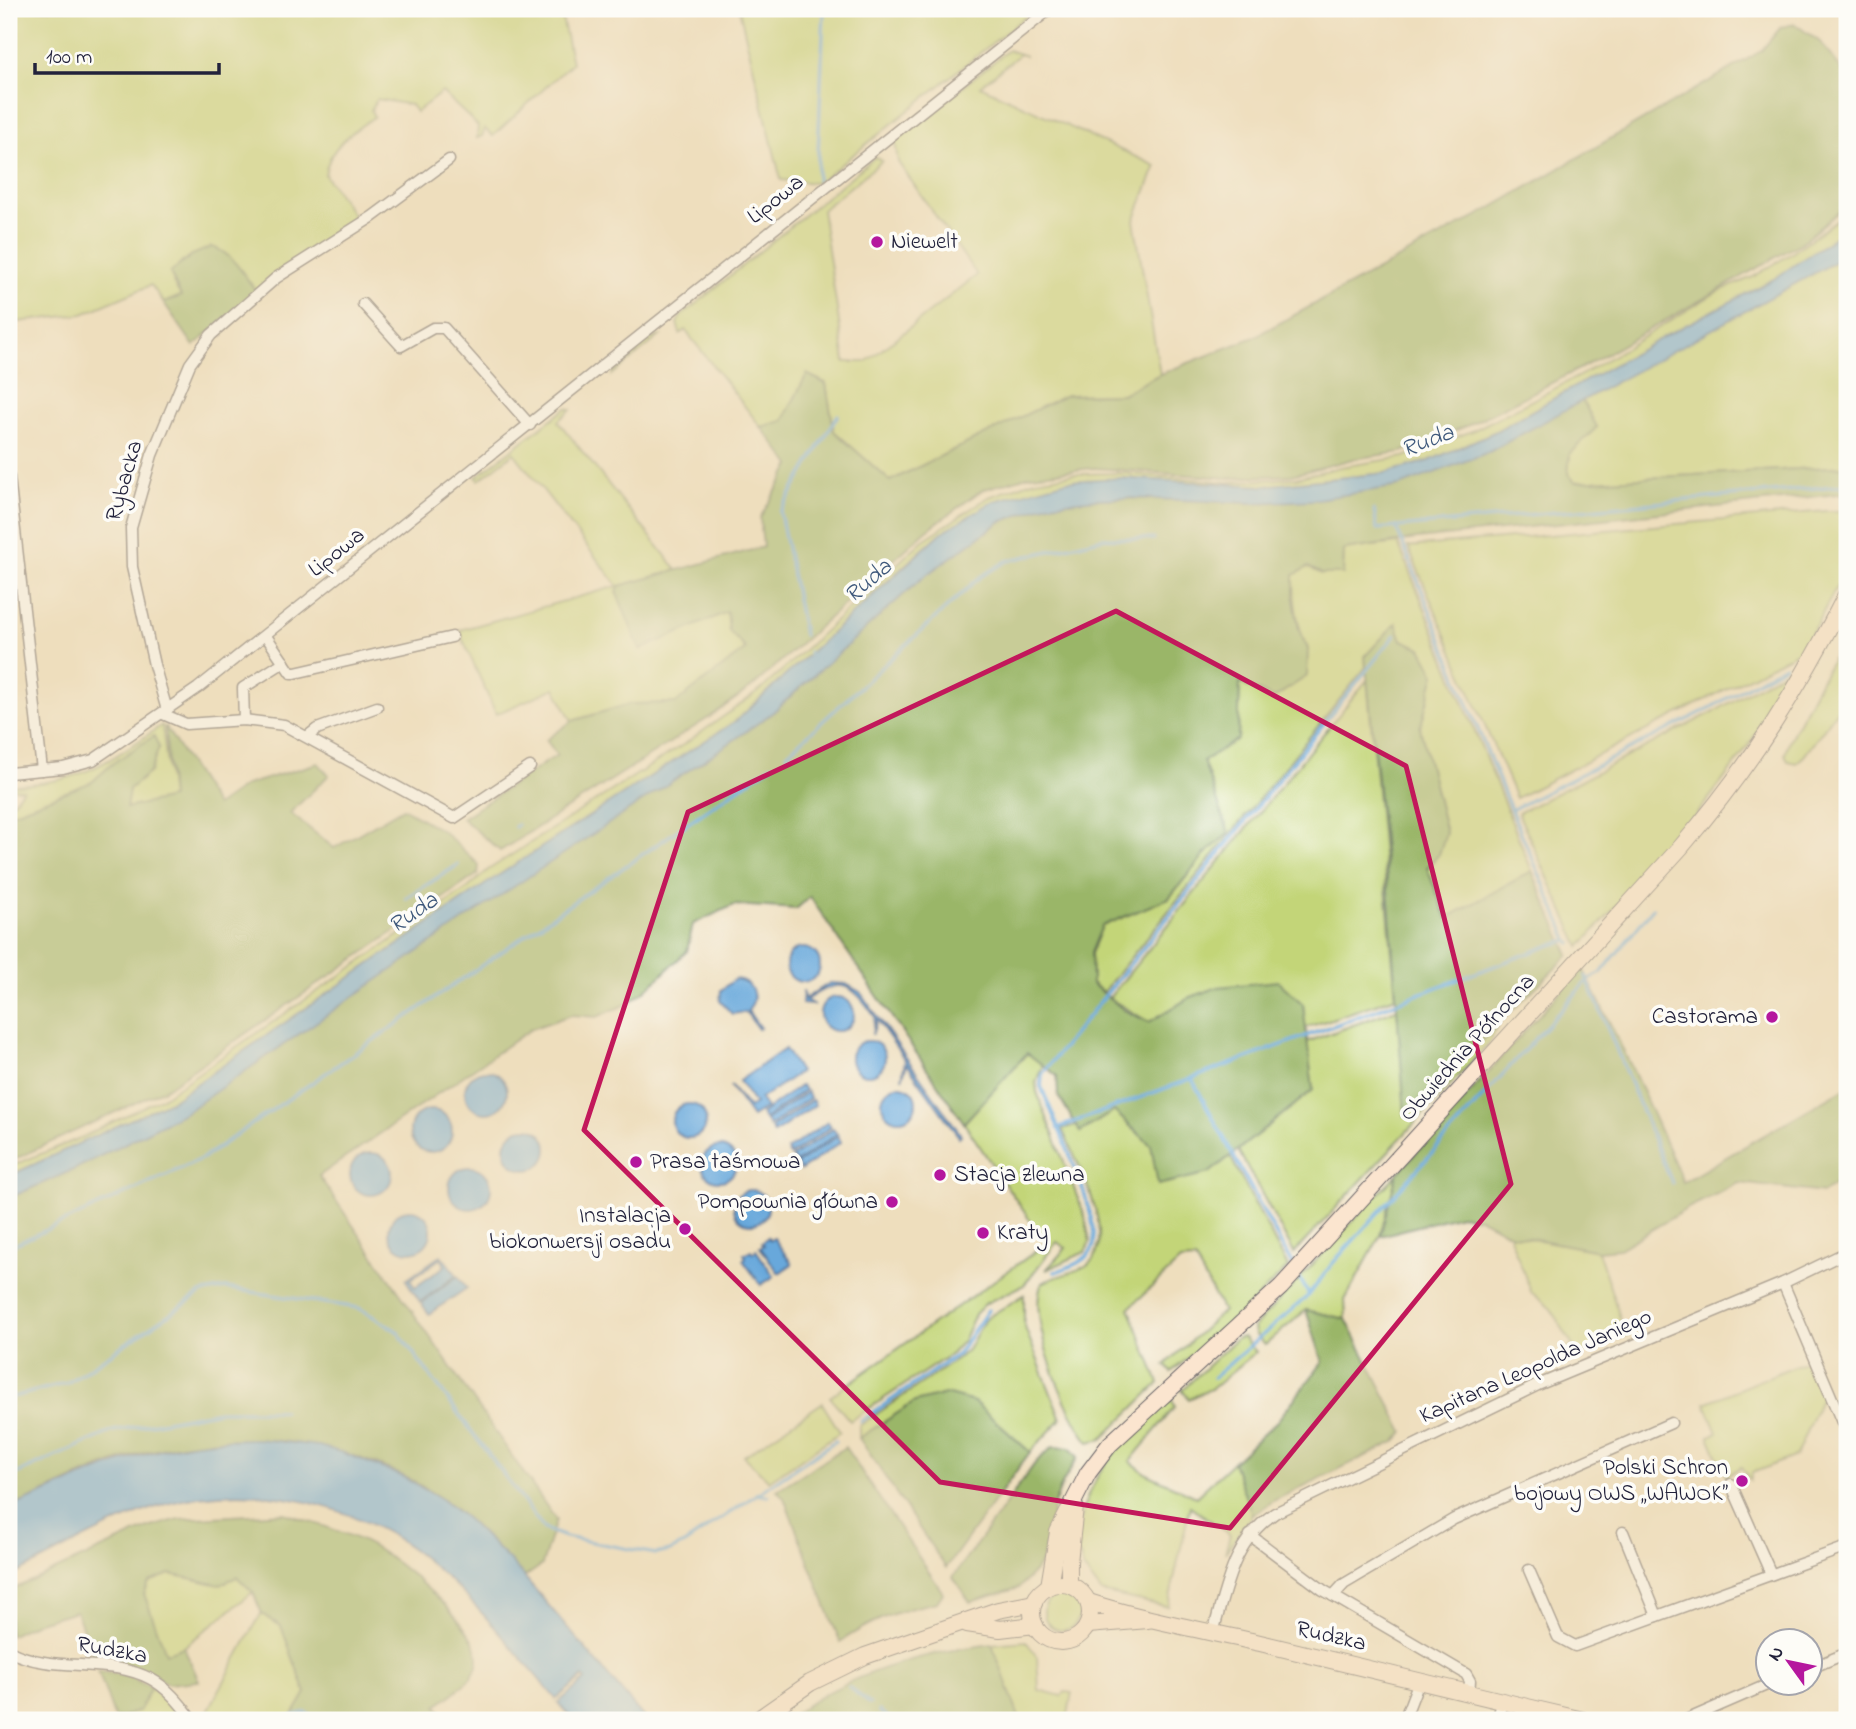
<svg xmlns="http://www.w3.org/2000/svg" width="1856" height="1729" font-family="'Indie Flower',sans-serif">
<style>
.green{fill:#c3d578;stroke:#727c5a;stroke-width:2}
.forest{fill:#9ab668;stroke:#5e6c52;stroke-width:2}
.water{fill:#68a8db;stroke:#45658b;stroke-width:2;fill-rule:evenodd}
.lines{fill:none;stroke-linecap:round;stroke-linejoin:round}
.stream{stroke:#68a8db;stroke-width:3.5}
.canal{stroke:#68a8db;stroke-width:12}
.street-casing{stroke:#696468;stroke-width:13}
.secondary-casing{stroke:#696468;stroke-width:18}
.street{stroke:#fff;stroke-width:10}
.secondary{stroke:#fbe5cf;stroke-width:16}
.marked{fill:none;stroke:#c2185b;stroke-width:5;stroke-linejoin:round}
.poi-dot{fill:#b5179e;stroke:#fdfcf7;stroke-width:2.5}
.labels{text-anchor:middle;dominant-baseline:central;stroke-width:7;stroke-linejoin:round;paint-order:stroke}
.street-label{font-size:23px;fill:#22223b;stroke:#fdfcf7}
.poi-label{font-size:23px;fill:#22223b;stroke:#fdfcf7;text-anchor:start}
.water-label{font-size:24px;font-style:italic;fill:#3e587b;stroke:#fdfcf7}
</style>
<rect width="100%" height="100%" fill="#fdfcf7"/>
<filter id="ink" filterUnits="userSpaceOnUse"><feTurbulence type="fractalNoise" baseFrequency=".0143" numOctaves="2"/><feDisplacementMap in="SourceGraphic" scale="14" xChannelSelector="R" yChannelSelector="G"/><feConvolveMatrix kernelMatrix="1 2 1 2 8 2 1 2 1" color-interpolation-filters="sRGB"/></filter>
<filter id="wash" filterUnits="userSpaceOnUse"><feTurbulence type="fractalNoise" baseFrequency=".00686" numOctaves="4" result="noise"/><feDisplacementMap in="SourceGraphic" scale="28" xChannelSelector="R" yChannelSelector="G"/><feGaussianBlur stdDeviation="1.57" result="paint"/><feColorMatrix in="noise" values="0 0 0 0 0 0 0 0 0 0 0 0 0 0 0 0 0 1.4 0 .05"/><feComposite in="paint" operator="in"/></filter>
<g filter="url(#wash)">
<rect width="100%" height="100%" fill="#eedebd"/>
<g class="green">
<path d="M9,9H560L572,63L493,136L485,129L482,136L477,138L478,126L442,92L416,112L411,105L377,99L371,110L374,117C353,131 328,147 325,175L359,223L256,292L232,260L206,251L192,255L178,265L173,283L181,296L164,303L151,285L83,314L9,323Z"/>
<polygon points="739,9 1035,9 818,183 781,180"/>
<polygon points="1008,50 1026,56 1020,54 980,86 1156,166 1134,220 1160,374 1122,394 1066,395 890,481 834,431 826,383 807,374 783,421 761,427 685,330 680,334 677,323 681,316 875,157 882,161 822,210 845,362 865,362 871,358 977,275 898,162 895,141"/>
<polygon points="1847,212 1847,229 1774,279 1669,334 1494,432 1429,461 1385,473 1263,486 1118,478 968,518 941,533 906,564 737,720 499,875 173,1100 9,1176 9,1167 85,1136 165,1096 468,888 488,870 689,741 762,689 922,541 989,497 1035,480 1074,474 1122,473 1227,482 1296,478 1340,467 1404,457 1472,431 1583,374 1717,292 1753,277 1792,253"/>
<polygon points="1847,250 1847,466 1575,482 1568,474 1570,453 1597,427 1582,400 1833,263"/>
<path d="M660,336L612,375C614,360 645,338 660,336Z"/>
<polygon points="566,408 571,409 558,421 677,570 619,586 640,649 728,611 729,631 746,649 676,703 630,704 572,721 555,688 496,714 462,638 460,630 618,586 514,453 479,480 476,477"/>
<polygon points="1827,511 1847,511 1847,568 1803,649 1516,798 1408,547"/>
<path d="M1398,543L1532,871L1448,919L1427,868L1439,854L1446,833L1420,728L1435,674L1421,648L1402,640L1396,624L1365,656L1366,667L1103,992L1092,983L1091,953L1102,926L1169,898L1205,854L1229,833L1203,761L1238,739L1240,682L1308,649C1296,624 1294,602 1294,575L1308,567L1322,574H1343L1344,550Z"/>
<polygon points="1847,621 1847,697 1804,756 1796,763 1788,761 1785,754 1789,741 1836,651"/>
<path d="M1796,664C1744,771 1658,859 1580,947L1518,813L1717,710Z"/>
<polygon points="1367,680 1396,997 1305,1028 1303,1004 1191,997 1149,1022 1109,998"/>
<path d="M162,725L171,798L126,808L129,789L150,772L159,748L153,737L113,763L92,782L9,814V807L23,789L9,788V785C78,785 107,763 162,725Z"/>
<polygon points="1397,1009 1406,1115 1499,1024 1490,1042 1294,1253 1238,1150 1313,1090 1307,1042"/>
<polygon points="1027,1053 1043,1065 1036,1082 1037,1092 1085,1217 1090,1242 1085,1252 1046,1270 1066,1248 1057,1242 1024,1285 986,1303 975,1314 963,1341 951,1354 850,1421 830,1397 1046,1244 964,1123"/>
<path d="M1114,1111L1151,1145L1209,1173L1230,1156L1288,1267L1236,1319L1171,1372L1165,1365L1223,1311L1195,1260L1180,1261L1129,1308L1159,1383L1102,1439L1089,1442C1066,1415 1026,1316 1042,1283C1055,1276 1075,1273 1087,1265C1121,1241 1075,1158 1062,1129L1076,1125L1081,1132Z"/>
<polygon points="1397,1174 1380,1236 1345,1300 1346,1319 1306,1310 1265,1345 1255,1334 1254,1327"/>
<polygon points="1509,1234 1598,1251 1626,1336 1570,1358 1567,1349 1573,1346 1551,1309 1531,1292"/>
<polygon points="1024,1295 1024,1325 1061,1419 1030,1452 974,1402 915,1402 859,1438 859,1426 957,1359 969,1348 985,1319"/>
<polygon points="1243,1337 1256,1352 1213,1388 1189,1399 1182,1390 1236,1339"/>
<polygon points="1811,1359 1824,1390 1796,1456 1752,1473 1750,1480 1741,1467 1726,1477 1709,1436 1717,1433 1705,1403"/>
<path d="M1171,1398L1175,1407L1130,1461L1145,1473L1196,1497L1233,1462L1252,1515L1225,1553L1230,1535L1190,1506L1168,1607L1101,1592L1083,1568L1080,1555L1074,1553C1078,1537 1080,1520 1085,1504C1099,1459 1137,1429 1171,1398Z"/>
<polygon points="822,1403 840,1432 769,1481 744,1456"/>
<polygon points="170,1574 237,1576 253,1592 184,1647 166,1654 144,1594 149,1582"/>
<circle cx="1062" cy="1612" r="18"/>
<polygon points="261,1614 281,1626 306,1693 290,1720 203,1720"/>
<polygon points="1026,1641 1037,1657 1039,1690 1061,1696 1065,1692 1072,1693 1067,1720 1020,1720 992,1644"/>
<polygon points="151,1687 184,1720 115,1720 139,1711"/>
</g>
<g class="forest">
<polygon points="1795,24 1820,42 1847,77 1847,205 1801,243 1585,366 1469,425 1402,452 1353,459 1292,475 1229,478 1094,468 1031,475 982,490 926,531 752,687 710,717 500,851 462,818 557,755 546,740 572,721 630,704 676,703 746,649 729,631 727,612 640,650 617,593 619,586 763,547 760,518 791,465 761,427 783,421 807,374 826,384 834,431 890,481 1066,395 1122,394 1160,374 1252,338 1481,214 1761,51 1781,27"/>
<path d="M211,247C232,251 244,276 257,292L194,346L164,303L181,296L170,273L192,255Z"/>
<path d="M1582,400L1597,427L1570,453L1568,474L1575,482L1847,466V493L1417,539L1344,550L1343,574H1322L1308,567L1294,575V600L1299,630L1308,649L1307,676L1274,698L1240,683L1238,739L1203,761L1229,833L1205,854L1169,898L1102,926L1091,953L1092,984L1124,1010L1149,1022L1191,997L1218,987L1278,981L1303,1004L1313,1090L1209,1173L1158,1185L1151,1145L1114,1111L1080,1132L1058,1095L1057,1076L1027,1053L964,1123L810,897L796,909L734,905L693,924L687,951L646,990L625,1005L597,1017L571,1015L531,1029L319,1176L556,1520L542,1565L525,1577C498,1549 471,1519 439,1497C355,1440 245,1426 147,1452C100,1464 54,1489 9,1508V1198L75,1169L186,1112L476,911L731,742L772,713L922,578L1000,522L1048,504L1096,499L1132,498L1254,503L1489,452Z"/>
<polygon points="1396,623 1402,640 1421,648 1435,674 1420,728 1446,833 1439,854 1427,868 1447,918 1532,871 1569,955 1405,1115 1389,901 1365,656"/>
<polygon points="165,726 216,806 246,785 318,763 329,775 290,813 334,848 403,808 444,832 479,865 478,874 165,1089 9,1162 9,814 92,782 113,763 154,736 159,747 150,772 129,789 126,808 171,798"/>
<polygon points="1582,967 1632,1068 1683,1182 1847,1087 1847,1175 1823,1193 1739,1183 1690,1207 1619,1249 1598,1251 1509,1234 1479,1218 1460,1215 1380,1236 1397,1174"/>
<polygon points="1306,1310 1346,1319 1404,1432 1395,1442 1275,1500 1252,1515 1233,1462 1277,1421 1323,1362"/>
<polygon points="945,1394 974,1402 1030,1452 946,1568 859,1438 915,1402"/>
<path d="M845,1447L943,1593L937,1602C899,1610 872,1620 840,1642L784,1498L777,1490Z"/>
<polygon points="1053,1447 1070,1448 1078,1457 1063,1482 1054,1504 1043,1559 1035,1571 1019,1588 970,1602 953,1577 1036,1462"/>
<path d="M285,1513C312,1523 345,1531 370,1545C399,1561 478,1625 478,1659C478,1680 451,1694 437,1706L449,1720H290L306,1693L281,1626L262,1614L253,1592L237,1577L219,1585L170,1574L149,1582L144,1594L166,1653L184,1647L199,1681L168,1684L150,1672L96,1664L76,1611L38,1622L9,1636V1591L148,1528L179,1519Z"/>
<path d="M992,1644L1020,1720H787C841,1675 924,1652 992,1644Z"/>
<polygon points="98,1671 125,1675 151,1687 139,1711 115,1719"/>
</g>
<g class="water">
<polygon points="1847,229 1847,250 1833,263 1489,452 1400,486 1312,500 1254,503 1132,498 1096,499 1048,504 1000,522 922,578 772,713 731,742 476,912 186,1112 75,1169 9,1198 9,1176 173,1100 499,875 737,720 941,533 994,501 1067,481 1118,478 1263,486 1385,473 1429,461 1494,432 1669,334 1774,279"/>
<circle cx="803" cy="965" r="17"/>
<path d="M735,979C753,981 759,997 748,1011L760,1028L758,1029L746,1012L732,1014L720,1001L721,990Z"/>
<path d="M830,983L846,984L860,992L961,1135L959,1137L907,1064L902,1079L905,1060L877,1020L872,1035L875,1017C852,984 842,975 806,1000L814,1005L802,1004L803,990L804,999Z"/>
<circle cx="837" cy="1014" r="17"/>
<circle cx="868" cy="1058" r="17"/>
<polygon points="785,1049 800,1072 760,1099 766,1108 752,1117 730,1086 749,1108 755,1104 739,1081"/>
<circle cx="486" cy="1092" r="21"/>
<polygon points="801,1085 805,1090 764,1119 761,1114"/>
<circle cx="899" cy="1103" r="17"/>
<polygon points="807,1092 810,1098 769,1126 766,1120"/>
<polygon points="812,1100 815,1105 774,1133 771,1128"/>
<circle cx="689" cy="1121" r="17"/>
<circle cx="431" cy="1131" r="21"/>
<polygon points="828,1122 831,1127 790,1155 787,1150"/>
<circle cx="526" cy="1149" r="21"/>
<polygon points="833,1129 837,1134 796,1163 792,1157"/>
<polygon points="838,1136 841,1142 801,1170 797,1164"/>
<circle cx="719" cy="1164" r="17"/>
<circle cx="371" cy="1174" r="21"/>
<circle cx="470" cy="1188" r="21"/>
<circle cx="751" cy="1207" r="17"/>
<circle cx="410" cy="1231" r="21"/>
<polygon points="768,1237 770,1240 774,1238 792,1264 779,1273 760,1247 764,1245 762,1242"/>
<polygon points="751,1250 753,1253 756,1250 774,1276 761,1285 743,1260 746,1257 744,1254"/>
<path d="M441,1255L457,1275L420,1302L406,1280ZM441,1258L445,1266L415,1287L410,1280Z"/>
<polygon points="458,1276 467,1288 429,1314 421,1303"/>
<path d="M258,1439L319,1446L344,1453L399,1475L441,1499L468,1520L516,1567L646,1720H573L558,1703L585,1680L583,1677L556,1699C514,1651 475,1599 425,1559C357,1502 249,1479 163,1505C113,1520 57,1554 9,1577V1508C96,1472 160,1437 258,1439Z"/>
</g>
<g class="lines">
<g class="stream">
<polyline points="817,180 824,9"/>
<polyline points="1374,510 1377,529 1847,485"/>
<polyline points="1396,527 1511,810 1568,939"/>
<polyline points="804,635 780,512 838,415"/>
<polyline points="809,652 810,655"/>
<polyline points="787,754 980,577 1007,561 1104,538 1154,539"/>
<polyline points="1511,810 1708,709 1785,665"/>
<polyline points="515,827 517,825"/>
<polyline points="406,898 458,865"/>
<polyline points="1586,976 1672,1183"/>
<polyline points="1192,1079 1293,1266"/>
<polyline points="1058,1128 1551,945 1568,940 1571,943"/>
<polyline points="9,1247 203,1158 772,765"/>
<path d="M1055,1272C1068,1267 1084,1263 1092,1250C1106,1226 1052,1116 1041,1086L1042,1074L1395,635"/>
<polyline points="1298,1275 1309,1295"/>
<polyline points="1214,1377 1309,1295 1332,1264 1588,980 1601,973 1653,908"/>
<polyline points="9,1398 67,1383 201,1293 225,1288 359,1308 397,1331 544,1529 565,1537 656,1554 670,1551 684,1544 835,1441"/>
<polyline points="861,1421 958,1354 988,1310"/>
<polyline points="9,1477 113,1431 220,1411 283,1411"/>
<polyline points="756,1494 768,1496"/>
<polyline points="849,1687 870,1704"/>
<polyline points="879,1711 891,1720"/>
</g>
<polyline class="canal" points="293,1720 305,1717 309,1720"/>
</g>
</g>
<g filter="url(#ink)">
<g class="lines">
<defs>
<g id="street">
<polyline points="363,304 401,346 433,328 444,328 530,425"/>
<polyline points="9,477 42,770"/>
<polyline points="266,636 291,673 295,673 452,637"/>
<polyline points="167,710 154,665 132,567 131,528 152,455 190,364 211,335 276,278 372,217 449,160"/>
<polyline points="163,714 186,724 244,720 284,725 454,818 530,767"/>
<polyline points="244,720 243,688 284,662"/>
<polyline points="308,736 317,729 377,707"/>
<polyline points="9,773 63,768 93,760 198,688 1050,9"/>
<polyline points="1783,1283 1847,1434"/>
<polyline points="1731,1484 1771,1574"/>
<polyline points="1623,1532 1657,1616"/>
<polyline points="1250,1535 1323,1590 1466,1674 1470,1681 1469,1693"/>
<polyline points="1529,1570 1558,1637 1575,1646 1847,1547"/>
<polyline points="1333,1596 1344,1584 1454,1519 1671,1423"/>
<path d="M1213,1633C1226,1587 1233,1541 1275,1513L1538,1385L1783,1283L1847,1252"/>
<path d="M9,1651C53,1674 107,1656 151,1679C168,1688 181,1705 193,1720"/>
<polyline points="1811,1668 1847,1653"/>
<polyline points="1404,1720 1419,1681"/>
<polyline points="1497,1720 1503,1701"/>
<polyline points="1686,1720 1769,1684"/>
</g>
<g id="secondary">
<circle cx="1061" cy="1613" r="29"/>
<polyline points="1069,1584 1069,1562 1075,1507"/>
<path d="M1049,1586L1058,1532L1088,1473L1110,1444L1281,1287L1681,847C1752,764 1798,690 1847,593"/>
<path d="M1089,1602C1144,1620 1202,1630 1260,1643C1367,1669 1475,1695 1583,1720"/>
<polyline points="967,1624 1000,1629 1035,1625"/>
<polyline points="1088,1625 1148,1620"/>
<polyline points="757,1720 810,1683 865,1656 998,1610 1034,1603"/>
</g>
</defs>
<use href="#street" class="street-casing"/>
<use href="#secondary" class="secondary-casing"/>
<use href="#street" class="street"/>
<use href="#secondary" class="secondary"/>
</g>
</g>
<path d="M0 0H1856V1729H0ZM1116,611L1406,766L1511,1184L1230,1528L940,1482L584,1130L688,812Z" fill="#eedebd" fill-opacity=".55" fill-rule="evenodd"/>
<path class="marked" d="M1116,611L1406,766L1511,1184L1230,1528L940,1482L584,1130L688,812Z"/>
<g class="poi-dot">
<circle cx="877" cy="242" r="7"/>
<circle cx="1772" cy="1017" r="7"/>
<circle cx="636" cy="1162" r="7"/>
<circle cx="940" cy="1175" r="7"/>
<circle cx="892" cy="1202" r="7"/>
<circle cx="685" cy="1229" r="7"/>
<circle cx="983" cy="1233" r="7"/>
<circle cx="1742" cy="1481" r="7"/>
</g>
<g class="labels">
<g class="street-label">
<text transform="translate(776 200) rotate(-39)">Lipowa</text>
<text transform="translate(125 481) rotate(-74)">Rybacka</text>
<text transform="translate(337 553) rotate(-39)">Lipowa</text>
<text transform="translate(1468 1048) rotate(-48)">Obwiednia Północna</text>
<text transform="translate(1536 1367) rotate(-24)">Kapitana Leopolda Janiego</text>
<text transform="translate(1331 1637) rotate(13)">Rudzka</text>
<text transform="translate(112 1651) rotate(10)">Rudzka</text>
</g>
<g class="poi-label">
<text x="891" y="242">Niewelt</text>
<text x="1758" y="1017" text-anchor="end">Castorama</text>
<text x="650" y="1162">Prasa taśmowa</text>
<text x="954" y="1175">Stacja zlewna</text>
<text x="878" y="1202" text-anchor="end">Pompownia główna</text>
<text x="671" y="1216" text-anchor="end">Instalacja<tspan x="671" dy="26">biokonwersji osadu</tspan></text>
<text x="997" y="1233">Kraty</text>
<text x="1728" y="1468" text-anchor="end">Polski Schron<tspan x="1728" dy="26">bojowy OWS „WAWOK”</tspan></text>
</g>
<g class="water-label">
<text transform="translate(1428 442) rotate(-21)">Ruda</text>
<text transform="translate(869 582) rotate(-41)">Ruda</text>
<text transform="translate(414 914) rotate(-35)">Ruda</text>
</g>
</g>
<rect width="1856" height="1729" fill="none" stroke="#fdfcf7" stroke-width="35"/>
<g transform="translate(1789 1662) rotate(303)"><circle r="33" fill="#fdfcf7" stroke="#a5a5ac" stroke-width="2"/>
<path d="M0-5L12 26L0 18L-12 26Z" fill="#b5179e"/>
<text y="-10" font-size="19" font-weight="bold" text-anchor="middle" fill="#22223b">N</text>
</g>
<path d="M35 63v10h184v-10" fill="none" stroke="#22223b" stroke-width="3.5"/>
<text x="46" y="63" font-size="21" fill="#22223b" stroke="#fdfcf7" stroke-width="5" paint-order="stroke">100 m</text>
</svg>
